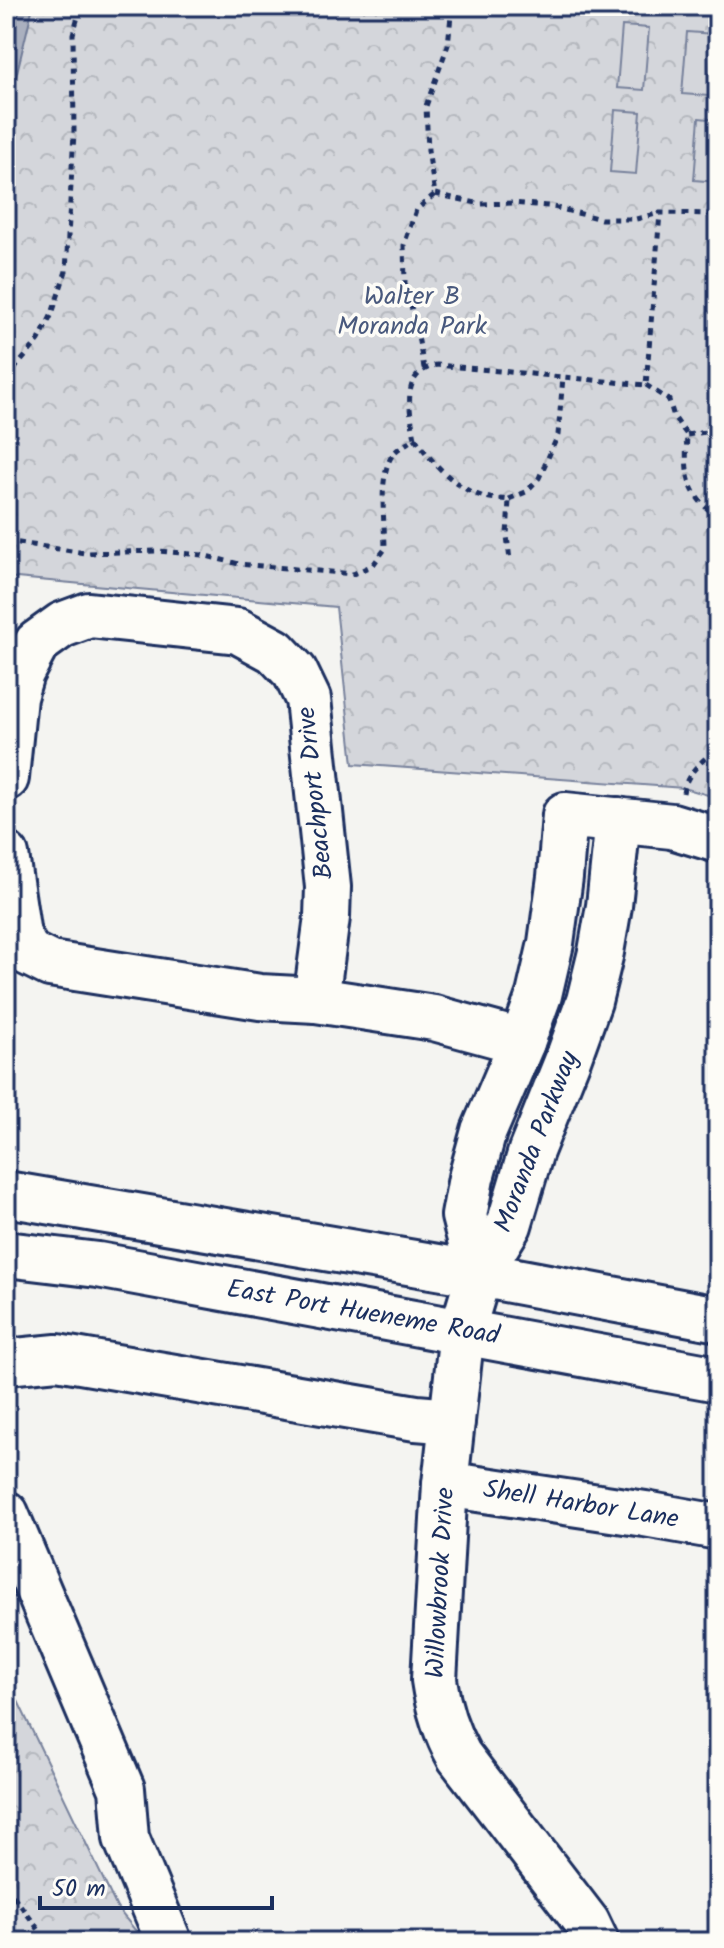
<svg xmlns="http://www.w3.org/2000/svg" width="724" height="1948" font-family="Kalam,sans-serif">
<style>
.park{fill:url(#park-crowns);stroke:#78829c;stroke-width:2}
.pitch{fill:#d4d6db;stroke:#78829c;stroke-width:2}
.water{fill:#aab0bf;stroke:#717c98;stroke-width:2}
.lines{fill:none;stroke-linecap:round;stroke-linejoin:round}
.minor-casing{stroke:#1b2f5e;stroke-width:50}
.major-casing{stroke:#1b2f5e;stroke-width:50}
.path{stroke:#1b2f5e;stroke-width:5;stroke-dasharray:6 6;stroke-linecap:butt}
.minor{stroke:#fdfcf7;stroke-width:44}
.major{stroke:#fdfcf7;stroke-width:44}
.labels{text-anchor:middle;dominant-baseline:central;stroke-width:7;stroke-linejoin:round;paint-order:stroke}
.park-label{font-size:26px;fill:#49597d;stroke:#fdfcf7}
.street-label{font-size:26px;fill:#1b2f5e;stroke:#fdfcf7}
</style>
<defs>
<pattern id="park-crowns" width="20" height="18" patternUnits="userSpaceOnUse" patternTransform="scale(2)"><rect width="20" height="18" fill="#d4d6db"/><path d="M2 6a3 3 0 1 1 6 0M12 15a3 3 0 1 1 6 0" fill="none" stroke="#b5b8be"/></pattern>
</defs>
<rect width="100%" height="100%" fill="#f4f4f1"/>
<filter id="ink" filterUnits="userSpaceOnUse"><feTurbulence type="fractalNoise" baseFrequency=".0125" numOctaves="2"/><feDisplacementMap in="SourceGraphic" scale="16" xChannelSelector="R" yChannelSelector="G"/><feConvolveMatrix kernelMatrix="1 2 1 2 8 2 1 2 1" color-interpolation-filters="sRGB"/></filter>
<g filter="url(#ink)">
<g class="park">
<polygon points="6,6 718,6 718,798 684,788 353,764 336,607 6,577"/>
<polygon points="6,1676 117,1908 145,1942 6,1942"/>
</g>
<g class="pitch">
<polygon points="622,26 649,28 644,90 617,88"/>
<polygon points="687,32 714,34 709,96 682,94"/>
<polygon points="615,110 641,112 636,174 610,172"/>
<polygon points="699,118 718,120 718,182 694,180"/>
</g>
<polygon class="water" points="6,6 33,6 6,118"/>
<g class="lines">
<defs>
<g id="minor">
<polyline points="6,778 14,697 21,673 37,643 62,625 89,615 238,631 275,651 295,672 308,699 328,887 327,917 316,1000"/>
<polyline points="6,855 18,935 28,953 50,964 260,997 316,1000 434,1018 522,1042"/>
<polyline points="479,1274 464,1216 471,1178 484,1131 522,1042 539,995 551,943 560,877 565,815 672,826 718,840"/>
<polyline points="6,1362 57,1357 416,1418 452,1421"/>
<polyline points="445,1484 645,1514 718,1527"/>
<polyline points="6,1514 122,1789 126,1838 169,1942"/>
<path d="M596,1942L587,1923L459,1756C445,1731 438,1708 434,1680L445,1484L462,1331L479,1274L509,1225L531,1151L568,1059L589,1001L601,952L609,906L618,820"/>
</g>
<g id="major">
<polyline points="6,1194 479,1274 718,1319"/>
<polyline points="6,1254 98,1265 718,1379"/>
</g>
</defs>
<use href="#minor" class="minor-casing"/>
<use href="#major" class="major-casing"/>
<g class="path">
<polyline points="435,194 481,204 513,203 549,206 601,219 636,219 660,213"/>
<polyline points="424,368 416,326 405,283 404,245 416,210 435,194 428,150 426,106 448,45 452,6"/>
<polyline points="6,379 39,340 52,314 66,271 74,133 73,34 79,13 83,6"/>
<path d="M646,385L669,400L674,417L687,435C685,472 685,494 718,517"/>
<polyline points="687,435 718,430"/>
<path d="M415,438C432,463 459,493 490,498C496,499 503,499 509,500L507,536L510,560"/>
<polyline points="509,499 526,492 539,478 558,435 563,377"/>
<path d="M6,541L85,553L159,551L202,555L239,564L353,574L373,565L385,549C385,524 377,473 394,453C399,447 409,443 415,438C410,410 399,373 437,365L646,385L660,213L718,214"/>
<polyline points="714,635 718,636"/>
<path d="M683,793C687,771 702,762 718,747"/>
<polyline points="6,1886 48,1942"/>
</g>
<use href="#minor" class="minor"/>
<use href="#major" class="major"/>
</g>
</g>
<g class="labels">
<g class="park-label">
<text x="412" y="297">Walter B<tspan x="412" dy="30">Moranda Park</tspan></text>
</g>
<g class="street-label">
<text transform="translate(316 793) rotate(-96)">Beachport Drive</text>
<text transform="translate(537 1142) rotate(-69)">Moranda Parkway</text>
<text transform="translate(363 1313) rotate(10)">East Port Hueneme Road</text>
<text transform="translate(581 1505) rotate(9)">Shell Harbor Lane</text>
<text transform="translate(441 1583) rotate(-87)">Willowbrook Drive</text>
</g>
</g>
<rect width="724" height="1948" fill="none" stroke="#fdfcf7" stroke-width="32"/>
<rect x="16" y="16" width="692" height="1916" fill="none" stroke="#1b2f5e" stroke-width="3" filter="url(#ink)"/>
<path d="M40 1896v12h232v-12" fill="none" stroke="#1b2f5e" stroke-width="4"/>
<text x="52" y="1896" font-size="24" fill="#1b2f5e" stroke="#fdfcf7" stroke-width="6" paint-order="stroke">50 m</text>
</svg>
